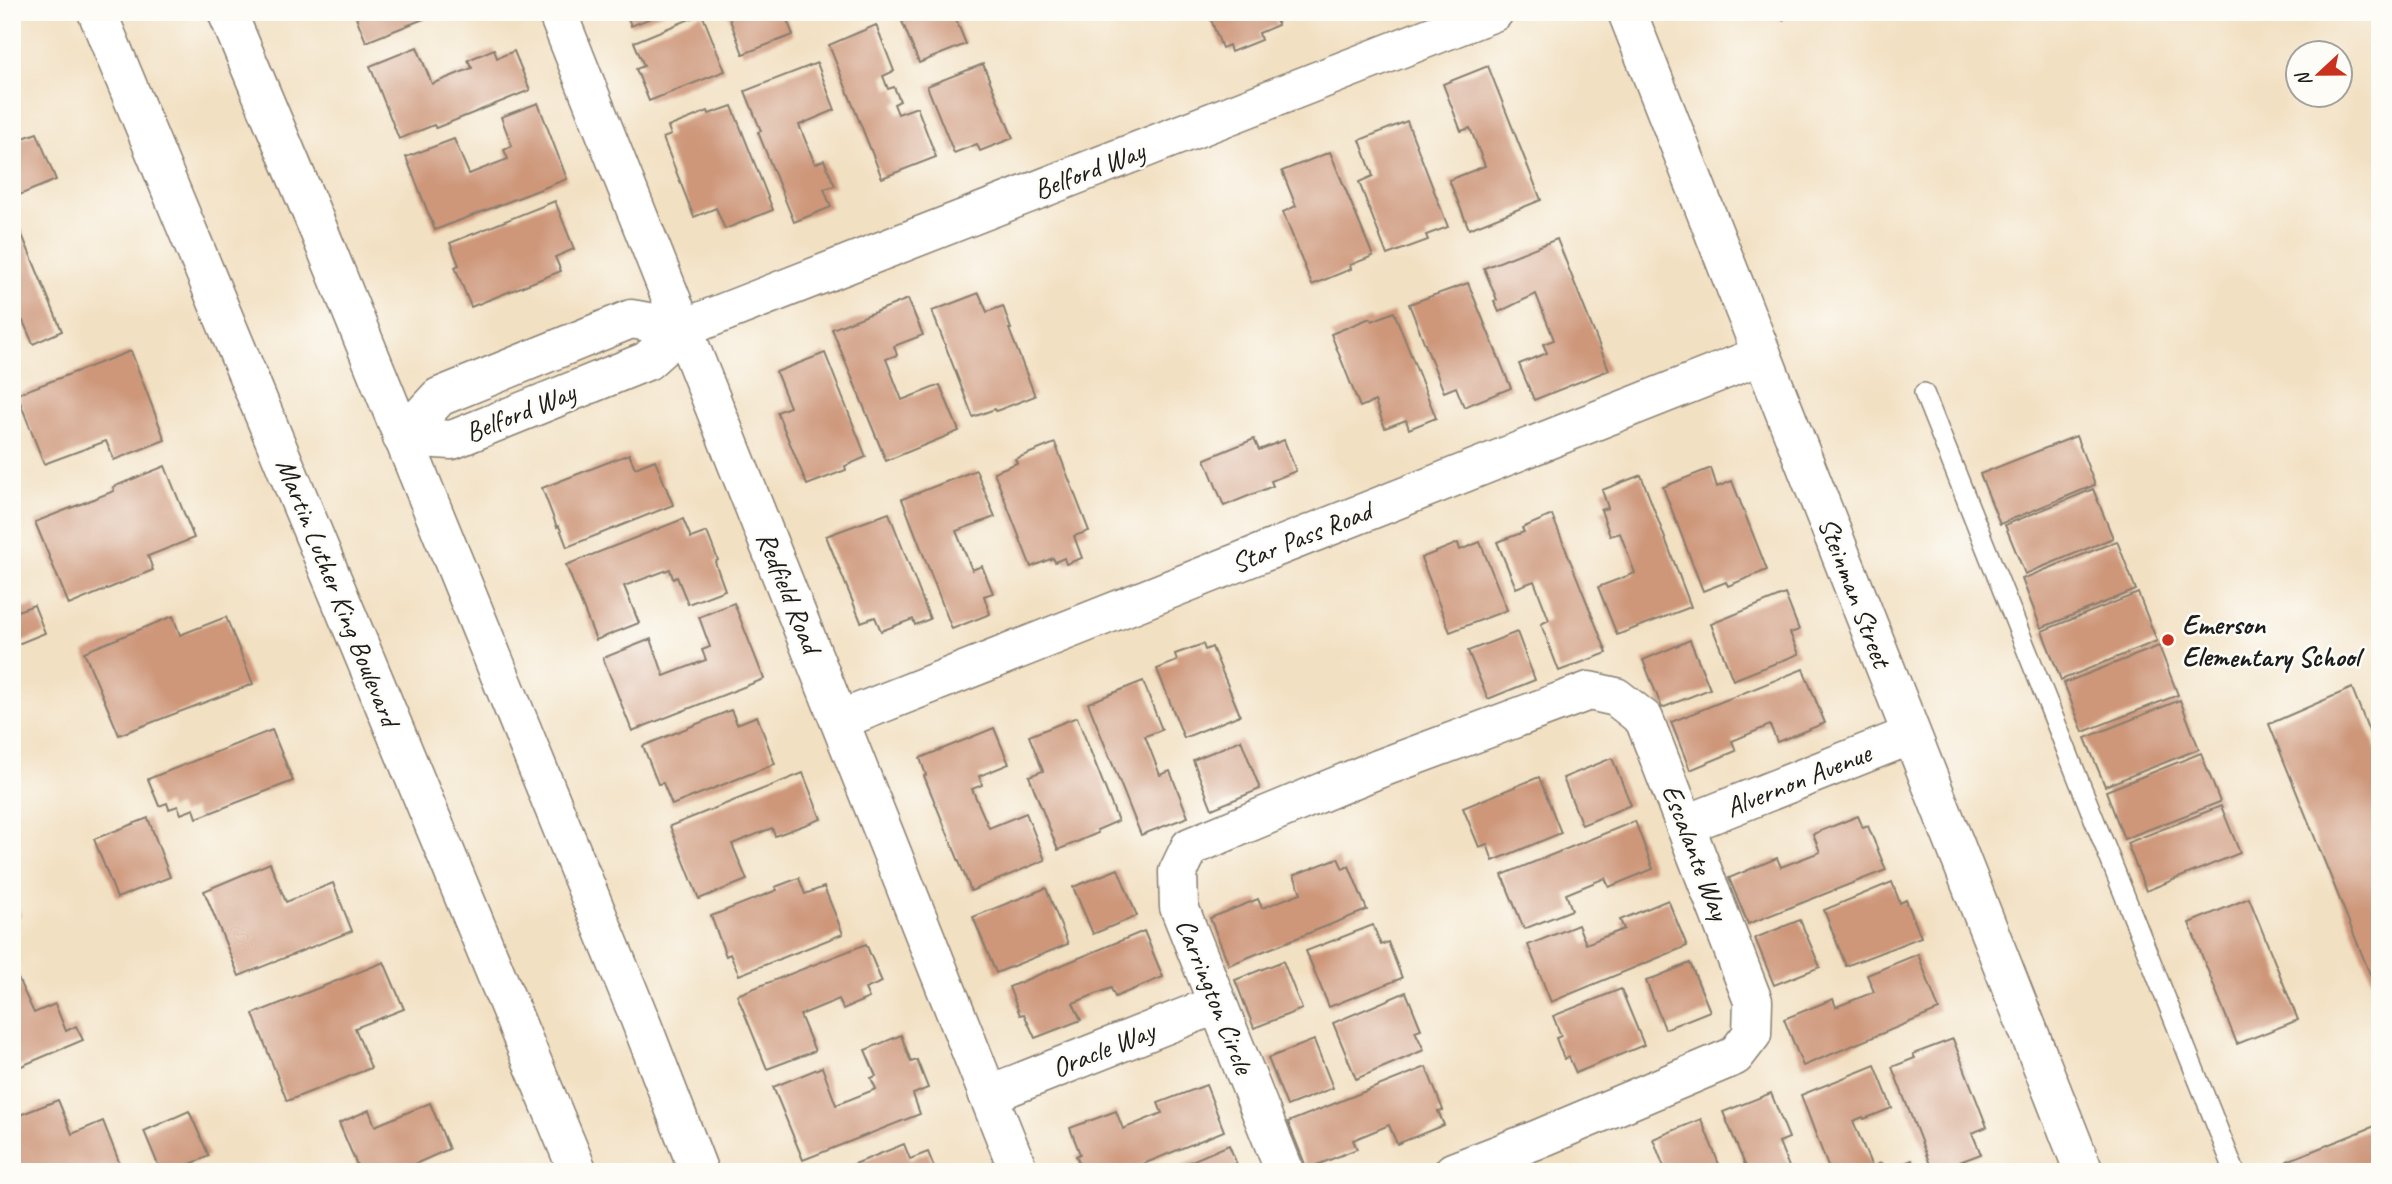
<svg xmlns="http://www.w3.org/2000/svg" width="2392" height="1184" font-family="Caveat,sans-serif">
<style>
.building{fill:#ce977a}
.lines{fill:none;stroke-linecap:round;stroke-linejoin:round}
.lane-casing{stroke:#877e6f;stroke-width:22}
.street-casing{stroke:#877e6f;stroke-width:41}
.primary-casing{stroke:#877e6f;stroke-width:41}
.lane{stroke:#fff;stroke-width:19}
.street{stroke:#fff;stroke-width:38}
.primary{stroke:#fff;stroke-width:38}
.poi-dot{fill:#c8321e;stroke:#fdfcf7;stroke-width:2.5}
.labels{text-anchor:middle;dominant-baseline:central;stroke-width:5;stroke-linejoin:round;paint-order:stroke}
.street-label{font-size:28px;fill:#1c1c1c;stroke:#fdfcf7}
.poi-label{font-size:28px;font-weight:bold;fill:#1c1c1c;stroke:#fdfcf7;text-anchor:start}
</style>
<rect width="100%" height="100%" fill="#fdfcf7"/>
<filter id="ink" filterUnits="userSpaceOnUse"><feTurbulence type="fractalNoise" baseFrequency=".0143" numOctaves="2"/><feDisplacementMap in="SourceGraphic" scale="14" xChannelSelector="R" yChannelSelector="G"/><feConvolveMatrix kernelMatrix="1 2 1 2 8 2 1 2 1" color-interpolation-filters="sRGB"/></filter>
<filter id="wash" filterUnits="userSpaceOnUse"><feTurbulence type="fractalNoise" baseFrequency=".00686" numOctaves="4" result="noise"/><feDisplacementMap in="SourceGraphic" scale="28" xChannelSelector="R" yChannelSelector="G"/><feGaussianBlur stdDeviation="1.57" result="paint"/><feColorMatrix in="noise" values="0 0 0 0 0 0 0 0 0 0 0 0 0 0 0 0 0 1.4 0 .05"/><feComposite in="paint" operator="in"/></filter>
<g filter="url(#wash)">
<rect width="100%" height="100%" fill="#f2e0c2"/>
<g id="blocks">
<g class="building">
<polygon points="354,12 446,12 446,13 432,18 431,16 366,42"/>
<polygon points="626,12 666,12 631,26"/>
<polygon points="727,12 784,12 793,35 743,54"/>
<polygon points="904,12 953,12 966,44 919,63 899,14"/>
<polygon points="1208,12 1272,12 1278,25 1259,33 1261,40 1231,52 1229,45 1222,48"/>
<polygon points="1764,12 1787,12 1783,20"/>
<polygon points="702,14 725,71 649,101 636,69 644,66 634,42"/>
<polygon points="876,25 894,71 883,76 888,89 894,87 900,101 894,104 898,114 917,107 936,157 882,178 829,45"/>
<polygon points="417,47 432,84 472,68 468,60 494,49 497,58 514,51 530,90 436,128 434,125 399,139 370,66"/>
<polygon points="817,63 835,110 799,125 815,164 824,160 835,186 824,189 831,207 794,222 758,132 761,131 745,91"/>
<polygon points="983,64 1013,138 980,151 977,144 954,153 927,86"/>
<polygon points="1488,66 1541,200 1469,229 1449,180 1485,166 1470,128 1461,131 1443,84"/>
<polygon points="538,103 567,179 435,230 406,157 454,139 469,174 508,159 504,150 512,146 501,117"/>
<polygon points="732,106 773,210 725,229 716,208 694,217 663,138 671,135 668,127 708,111 709,114"/>
<polygon points="1407,121 1448,227 1426,235 1428,240 1387,255 1359,182 1373,176 1360,140"/>
<polygon points="37,133 56,180 12,198 12,142"/>
<polygon points="1330,152 1373,256 1350,265 1351,269 1312,285 1283,212 1296,206 1282,171"/>
<polygon points="555,201 574,249 555,257 561,271 471,307 455,267 459,265 450,243"/>
<polygon points="20,230 62,331 33,344 23,321 12,326 12,233"/>
<polygon points="1557,239 1609,370 1534,400 1519,364 1547,353 1543,344 1554,340 1536,294 1499,312 1494,301 1497,300 1484,268"/>
<polygon points="1468,283 1511,388 1464,407 1456,387 1444,392 1409,304"/>
<polygon points="979,293 987,312 1003,306 1011,329 1009,329 1035,396 996,411 995,409 973,417 932,311"/>
<polygon points="908,299 923,335 894,346 897,355 886,359 902,400 940,385 959,431 886,461 832,329"/>
<polygon points="1394,312 1436,418 1409,429 1406,420 1385,428 1375,401 1360,407 1331,334 1370,318 1372,321"/>
<polygon points="131,351 165,440 114,460 106,441 44,464 17,394"/>
<polygon points="825,353 866,457 845,466 846,470 807,485 777,412 790,407 776,372"/>
<polygon points="2076,436 2095,485 2000,524 1980,474"/>
<polygon points="1254,439 1259,450 1284,440 1296,471 1271,481 1273,486 1224,506 1205,459"/>
<polygon points="1055,443 1089,531 1074,536 1082,558 1066,564 1064,558 1055,562 1053,558 1031,567 994,472 1017,463 1015,459"/>
<polygon points="629,454 635,468 655,460 673,505 567,547 559,526 557,527 542,488"/>
<polygon points="165,466 194,538 148,556 153,570 69,605 35,522 114,491 113,487"/>
<polygon points="1711,468 1717,487 1732,481 1767,570 1728,586 1726,582 1703,591 1663,487"/>
<polygon points="976,470 995,517 956,531 972,570 982,566 993,593 984,596 990,614 952,629 902,499"/>
<polygon points="1641,475 1691,607 1617,635 1598,587 1635,573 1620,533 1610,536 1601,510 1608,508 1602,490"/>
<polygon points="2093,489 2113,538 2025,574 2005,525"/>
<polygon points="889,513 930,619 915,625 913,619 881,631 875,617 861,622 826,536"/>
<polygon points="1552,515 1607,653 1559,671 1541,624 1549,620 1534,581 1516,588 1497,542 1524,532 1522,528"/>
<polygon points="683,519 691,538 707,532 718,560 715,562 725,590 688,604 677,577 673,579 670,569 624,586 639,623 596,640 566,565"/>
<polygon points="2117,541 2136,590 2041,628 2022,579"/>
<polygon points="1480,542 1507,610 1450,632 1421,558 1458,543 1460,550"/>
<polygon points="2138,593 2157,641 2061,680 2042,631"/>
<polygon points="1785,594 1799,630 1790,633 1799,654 1733,680 1711,624"/>
<polygon points="734,603 764,679 632,731 603,658 651,639 664,676 706,660 702,650 710,647 699,617"/>
<polygon points="34,605 45,633 13,646 12,613"/>
<polygon points="173,616 180,635 226,617 253,684 119,735 84,652"/>
<polygon points="1517,632 1535,680 1488,699 1468,651"/>
<polygon points="1690,640 1710,689 1662,708 1643,660"/>
<polygon points="1203,644 1205,650 1212,647 1240,715 1184,738 1157,669 1177,661 1175,654"/>
<polygon points="2159,646 2178,695 2083,732 2064,683"/>
<polygon points="1803,669 1825,723 1777,742 1770,725 1732,741 1736,751 1690,770 1671,722"/>
<polygon points="1143,681 1162,730 1145,736 1160,775 1170,771 1188,817 1141,835 1088,703"/>
<polygon points="2352,688 2380,759 2380,999 2269,724"/>
<polygon points="2180,700 2199,749 2105,786 2085,738"/>
<polygon points="731,710 737,724 757,716 775,764 672,805 663,783 658,784 643,746"/>
<polygon points="1077,717 1118,821 1097,830 1098,833 1058,850 1029,776 1043,771 1029,736"/>
<polygon points="994,728 1009,764 979,776 982,785 972,789 989,828 1026,813 1045,860 971,891 924,776 926,775 920,758"/>
<polygon points="272,730 293,781 197,818 194,809 181,814 178,806 169,809 167,803 159,806 148,779"/>
<polygon points="1241,740 1260,789 1212,809 1193,760"/>
<polygon points="2201,753 2220,802 2124,839 2106,791"/>
<polygon points="1612,758 1631,805 1582,825 1563,778"/>
<polygon points="803,773 821,819 775,836 772,828 732,844 747,880 699,899 670,826"/>
<polygon points="1539,777 1561,833 1493,861 1487,844 1479,847 1463,808"/>
<polygon points="2221,806 2240,853 2146,891 2127,843"/>
<polygon points="1858,816 1863,828 1868,826 1886,870 1748,924 1729,878 1777,858 1781,867 1820,852 1813,834"/>
<polygon points="148,818 170,877 117,898 94,839"/>
<polygon points="1635,821 1653,869 1609,887 1605,878 1566,894 1572,910 1524,929 1502,875"/>
<polygon points="1338,858 1343,869 1349,866 1367,910 1229,965 1210,918 1258,899 1262,908 1301,893 1294,875"/>
<polygon points="270,863 286,902 333,883 352,931 239,976 204,891"/>
<polygon points="1118,869 1137,916 1093,934 1073,887"/>
<polygon points="799,878 805,894 824,887 843,934 739,975 730,954 726,956 711,916 777,890 775,887"/>
<polygon points="1892,882 1900,903 1906,900 1921,937 1846,966 1824,910"/>
<polygon points="1046,888 1068,944 996,973 973,917"/>
<polygon points="12,894 21,916 12,919"/>
<polygon points="2249,898 2298,1020 2237,1044 2189,923"/>
<polygon points="1668,900 1687,946 1551,1002 1528,945 1578,925 1586,944 1624,929 1620,920"/>
<polygon points="1800,920 1820,967 1774,985 1755,938"/>
<polygon points="1373,925 1381,945 1388,942 1402,978 1329,1007 1306,951"/>
<polygon points="1144,931 1163,977 1115,997 1111,988 1073,1003 1081,1020 1035,1038 1024,1014 1020,1015 1009,987"/>
<polygon points="866,944 882,982 865,989 869,998 843,1009 839,999 800,1015 815,1051 767,1069 737,995"/>
<polygon points="1918,954 1939,1010 1803,1066 1784,1019 1833,999 1836,1007 1874,992 1867,975"/>
<polygon points="1283,961 1302,1009 1254,1028 1235,980"/>
<polygon points="384,962 404,1009 355,1028 371,1068 287,1101 253,1014"/>
<polygon points="1690,963 1710,1011 1665,1029 1646,981"/>
<polygon points="12,970 14,970 34,1013 55,1004 66,1031 76,1026 83,1040 12,1070"/>
<polygon points="1621,989 1644,1045 1576,1073 1569,1057 1564,1059 1556,1038 1561,1036 1553,1016"/>
<polygon points="1406,992 1421,1029 1415,1031 1424,1050 1356,1079 1333,1023"/>
<polygon points="901,1035 911,1062 917,1060 928,1088 913,1094 920,1114 803,1160 773,1087 822,1067 836,1105 876,1089 871,1078 876,1076 865,1050"/>
<polygon points="1953,1039 1987,1127 1972,1133 1981,1154 1933,1172 1892,1067 1915,1058 1913,1054"/>
<polygon points="1314,1040 1333,1088 1287,1106 1268,1058"/>
<polygon points="1875,1065 1892,1108 1864,1119 1863,1117 1853,1121 1872,1167 1881,1163 1884,1171 1912,1160 1917,1172 1830,1172 1801,1095"/>
<polygon points="1426,1067 1443,1110 1438,1111 1444,1125 1397,1144 1389,1125 1353,1140 1357,1149 1307,1169 1288,1122"/>
<polygon points="1206,1085 1224,1131 1124,1172 1083,1172 1076,1156 1080,1154 1070,1128 1116,1111 1123,1129 1162,1113 1158,1103"/>
<polygon points="1771,1093 1789,1138 1779,1142 1791,1172 1748,1172 1723,1112"/>
<polygon points="58,1100 72,1134 103,1121 123,1172 12,1172 12,1118"/>
<polygon points="430,1103 449,1149 397,1172 354,1172 359,1170 339,1123 369,1110 375,1126"/>
<polygon points="189,1111 209,1156 172,1172 161,1172 144,1131"/>
<polygon points="1701,1119 1720,1167 1709,1172 1666,1172 1653,1139"/>
<polygon points="2380,1124 2380,1172 2292,1172 2287,1161"/>
<polygon points="904,1144 910,1159 928,1152 936,1172 835,1172"/>
<polygon points="1229,1145 1240,1172 1185,1172 1182,1165"/>
</g>
</g>
</g>
<g filter="url(#ink)">
<use href="#blocks" fill-opacity="0" stroke="#877e6f" stroke-width="2"/>
<g class="lines">
<defs>
<polyline id="lane" points="1924,393 2235,1172"/>
<g id="street">
<polyline points="557,12 1019,1172"/>
<polyline points="1627,12 2084,1172"/>
<polyline points="402,437 452,440 647,361 684,328 1494,12"/>
<polyline points="402,437 439,397 631,319 684,328"/>
<polyline points="840,720 1762,355"/>
<polyline points="1685,825 1911,735"/>
<polyline points="988,1095 1218,1004"/>
<polyline points="1285,1172 1179,907 1178,872 1190,847 1373,771 1589,691 1616,697 1644,719 1753,1001 1752,1034 1735,1056 1536,1140 1453,1172"/>
</g>
<g id="primary">
<polyline points="97,12 578,1172"/>
<polyline points="227,12 315,221 639,1017 699,1172"/>
</g>
</defs>
<use href="#lane" class="lane-casing"/>
<use href="#street" class="street-casing"/>
<use href="#primary" class="primary-casing"/>
<use href="#lane" class="lane"/>
<use href="#street" class="street"/>
<use href="#primary" class="primary"/>
</g>
</g>
<circle class="poi-dot" cx="2168" cy="640" r="7"/>
<g class="labels">
<g class="street-label">
<text transform="translate(1089 170) rotate(-21)">Belford Way</text>
<text transform="translate(520 412) rotate(-22)">Belford Way</text>
<text transform="translate(1301 537) rotate(-22)">Star Pass Road</text>
<text transform="translate(338 592) rotate(68)">Martin Luther King Boulevard</text>
<text transform="translate(789 592) rotate(68)">Redfield Road</text>
<text transform="translate(1855 592) rotate(69)">Steinman Street</text>
<text transform="translate(1798 780) rotate(-22)">Alvernon Avenue</text>
<text transform="translate(1696 852) rotate(69)">Escalante Way</text>
<text transform="translate(1215 996) rotate(68)">Carrington Circle</text>
<text transform="translate(1103 1049) rotate(-22)">Oracle Way</text>
</g>
<g class="poi-label">
<text x="2182" y="624">Emerson<tspan x="2182" dy="32">Elementary School</tspan></text>
</g>
</g>
<rect width="2392" height="1184" fill="none" stroke="#fdfcf7" stroke-width="42"/>
<g transform="translate(2319 74) rotate(248)"><circle r="33" fill="#fdfcf7" stroke="#a3a29f" stroke-width="2"/>
<path d="M0-5L12 26L0 18L-12 26Z" fill="#c8321e"/>
<text y="-10" font-size="19" font-weight="bold" text-anchor="middle" fill="#1c1c1c">N</text>
</g>
</svg>
